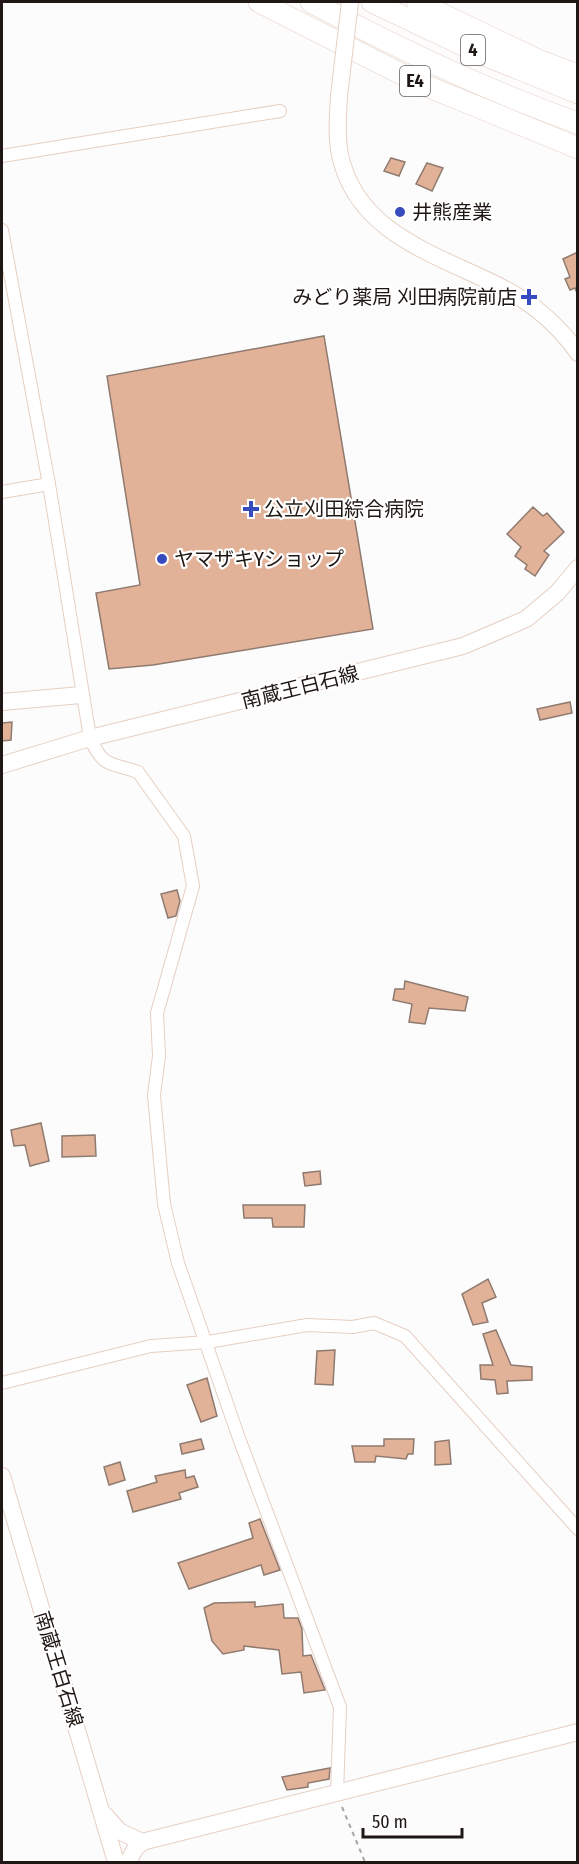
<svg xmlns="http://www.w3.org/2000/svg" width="579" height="1864" font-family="'Fira Sans Condensed','Noto Sans JP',sans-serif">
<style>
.building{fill:#e1b298;stroke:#8f7a6f;stroke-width:1.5}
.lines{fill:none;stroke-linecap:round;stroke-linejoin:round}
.street-casing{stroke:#e6cfc2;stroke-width:14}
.secondary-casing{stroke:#e6cfc2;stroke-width:18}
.highway-casing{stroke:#e6cfc2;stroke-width:22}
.path{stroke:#a8a5a4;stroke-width:2;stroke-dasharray:4.5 4.5;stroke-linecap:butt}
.street{stroke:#fff;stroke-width:12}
.secondary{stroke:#fff;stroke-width:16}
.highway{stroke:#fff;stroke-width:21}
.secondary-bridge-casing{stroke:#e6cfc2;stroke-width:18;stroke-linecap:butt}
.secondary-bridge{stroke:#fff;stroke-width:16}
.poi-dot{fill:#364bbd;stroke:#fff;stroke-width:2}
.labels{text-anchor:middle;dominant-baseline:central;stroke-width:4.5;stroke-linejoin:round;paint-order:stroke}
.shield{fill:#fff;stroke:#625d5a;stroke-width:1.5}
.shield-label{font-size:18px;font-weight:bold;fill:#1f1713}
.poi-label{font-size:20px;fill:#1f1713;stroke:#fff;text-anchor:start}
.street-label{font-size:20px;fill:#1f1713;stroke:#fff}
</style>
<rect width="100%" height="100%" fill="#fcfcfc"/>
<g class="building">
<polygon points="391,158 405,162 399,176 384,171"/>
<polygon points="427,163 443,168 432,191 416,184"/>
<polygon points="578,252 578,293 577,293 575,288 570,290 565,279 570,277 563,259"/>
<polygon points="324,336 373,629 153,665 109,669 96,593 140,585 107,376"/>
<polygon points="533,507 543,516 547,513 564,532 544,551 549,555 535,576 525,569 527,565 515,556 521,547 507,534"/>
<polygon points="570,702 572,713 540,720 537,709"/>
<polygon points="12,722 11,740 2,741 2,723"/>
<polygon points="177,890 180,901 176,916 168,918 161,894"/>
<polygon points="405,981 468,997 465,1011 429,1008 425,1024 409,1022 412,1004 393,1000 395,989 404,989"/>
<polygon points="41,1123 49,1161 30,1166 25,1145 14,1146 11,1130"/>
<polygon points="95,1135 96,1156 62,1157 62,1136"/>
<polygon points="320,1171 321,1184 305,1186 303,1173"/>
<polygon points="243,1205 305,1205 304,1227 273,1227 272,1218 244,1218"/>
<polygon points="488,1279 496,1297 482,1303 488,1322 473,1325 462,1294"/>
<polygon points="496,1330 511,1365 532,1367 532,1380 507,1381 508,1393 497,1394 495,1380 481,1379 480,1365 493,1365 483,1334"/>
<polygon points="335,1350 333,1385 315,1384 317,1351"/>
<polygon points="207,1378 217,1416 201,1422 187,1385"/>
<polygon points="201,1439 204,1449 182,1454 180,1444"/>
<polygon points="384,1439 414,1439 413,1454 408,1454 406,1459 376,1456 375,1462 355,1462 352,1446 384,1446"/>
<polygon points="449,1440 451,1464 435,1465 435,1442"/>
<polygon points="120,1462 125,1480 109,1485 104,1467"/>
<polygon points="185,1470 186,1478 194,1476 198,1487 179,1493 181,1499 133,1512 127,1491 157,1482 155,1476"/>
<polygon points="260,1519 280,1570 264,1575 261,1565 189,1589 178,1563 253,1538 249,1523"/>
<polygon points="255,1602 255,1607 283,1604 284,1618 298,1618 302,1629 303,1656 311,1655 325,1690 304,1693 301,1672 282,1674 279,1650 244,1646 244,1650 223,1654 212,1641 204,1608 214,1603"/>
<polygon points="330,1768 329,1779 308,1783 308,1787 287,1790 282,1777"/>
</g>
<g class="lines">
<defs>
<g id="street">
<polyline points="2,156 280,111"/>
<path d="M2,230L49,484L90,738C104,769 110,762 138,772L184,836L193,886L157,1013L159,1056L154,1095L164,1204L178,1263L240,1441L340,1707L337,1793"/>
<polyline points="2,492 49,484"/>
<polyline points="2,1383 151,1346 208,1342 307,1325 353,1327 374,1323 405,1336 578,1529"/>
</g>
<g id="secondary">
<path d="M339,96C338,115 336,136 340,155C357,235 439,255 503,288C532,303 559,326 578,353"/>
<polyline points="2,702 81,695"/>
<polyline points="2,765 90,738 463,646 526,619 557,593 578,568"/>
<polyline points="2,1476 116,1862"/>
<polyline points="105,1815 119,1831 142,1842"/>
<polyline points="128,1862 135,1849 142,1842 578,1732"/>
</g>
<g id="highway">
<polyline points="259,2 419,83 578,148"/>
<path d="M311,2C397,48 485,90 578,123"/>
<polyline points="372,2 484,55 578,93"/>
<polyline points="417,2 538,60 578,75"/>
</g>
</defs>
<use href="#street" class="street-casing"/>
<use href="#secondary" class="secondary-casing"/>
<use href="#highway" class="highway-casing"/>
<polyline class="path" points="342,1807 365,1862"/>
<use href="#street" class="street"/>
<use href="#secondary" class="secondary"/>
<use href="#highway" class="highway"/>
<defs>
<polyline id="secondary-bridge" points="339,96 350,2"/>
</defs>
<use href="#secondary-bridge" class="secondary-bridge-casing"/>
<use href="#secondary-bridge" class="secondary-bridge"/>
</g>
<g class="poi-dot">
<circle cx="400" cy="212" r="6"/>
<path d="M526 288h6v6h6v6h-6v6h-6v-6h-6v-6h6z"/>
<path d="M248 500h6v6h6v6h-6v6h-6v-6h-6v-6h6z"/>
<circle cx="162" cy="559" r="6"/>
</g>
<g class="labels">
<g class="shield">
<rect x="461" y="35" width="24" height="30" rx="4.5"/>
<rect x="400" y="66" width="30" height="30" rx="4.5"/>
</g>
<g class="shield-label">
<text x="473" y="50">4</text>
<text x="415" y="81">E4</text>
</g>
<g class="poi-label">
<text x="412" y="212">井熊産業</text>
<text x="517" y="297" text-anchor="end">みどり薬局 刈田病院前店</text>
<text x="264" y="509">公立刈田綜合病院</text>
<text x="174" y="559">ヤマザキYショップ</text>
</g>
<g class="street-label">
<text transform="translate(300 687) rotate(-14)">南蔵王白石線</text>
<text transform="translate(59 1669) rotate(73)">南蔵王白石線</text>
</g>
</g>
<rect width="579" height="1864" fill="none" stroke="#1f1713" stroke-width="6"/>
<path d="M363 1828v9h99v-9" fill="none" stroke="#1f1713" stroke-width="3"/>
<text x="372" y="1828" font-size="18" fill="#1f1713" stroke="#ffffff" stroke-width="4.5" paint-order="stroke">50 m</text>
</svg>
